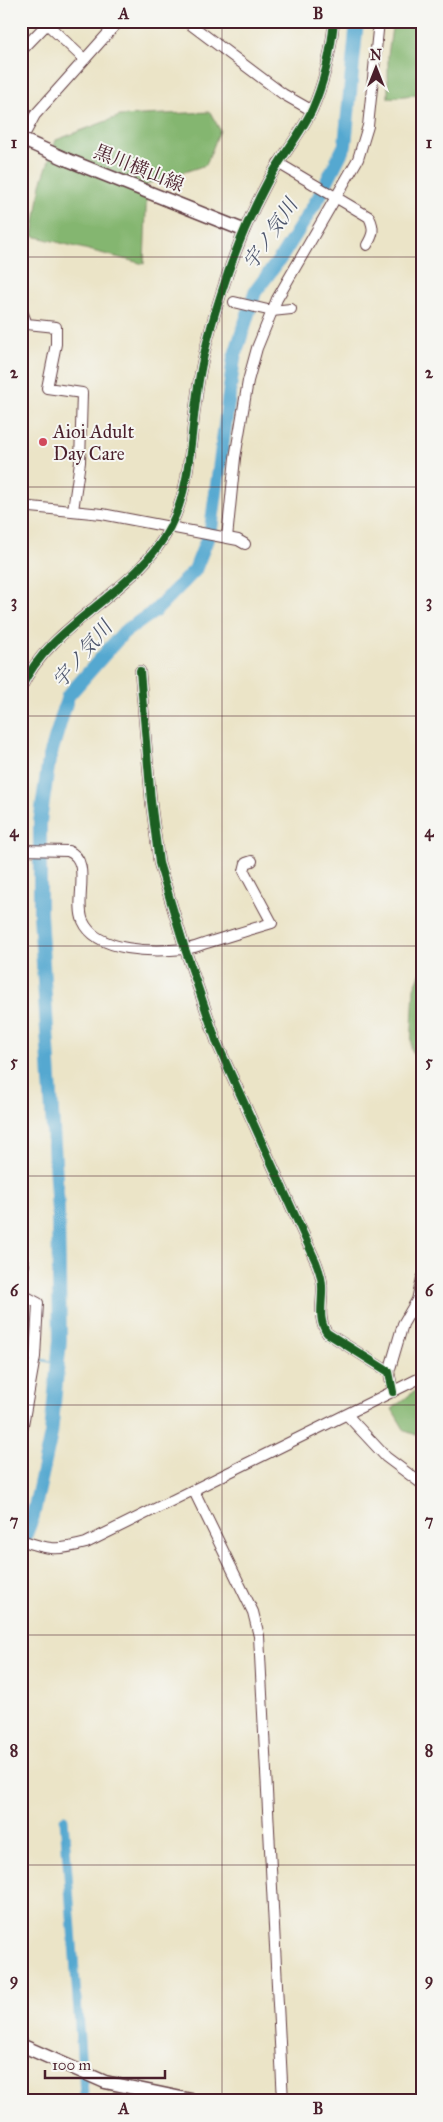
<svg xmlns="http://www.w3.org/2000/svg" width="443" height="2122" font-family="'IM FELL Great Primer','Noto Serif JP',serif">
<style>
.forest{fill:#84b670;stroke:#676a4e}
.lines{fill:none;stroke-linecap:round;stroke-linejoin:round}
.stream{stroke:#55a8d0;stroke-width:2.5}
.canal{stroke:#55a8d0;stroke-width:9}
.river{stroke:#55a8d0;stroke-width:14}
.minor-casing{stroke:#623d42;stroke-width:12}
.major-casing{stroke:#623d42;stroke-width:15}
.minor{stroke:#fff;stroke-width:10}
.major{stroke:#fff;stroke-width:12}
.major-bridge-casing{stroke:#623d42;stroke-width:15;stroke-linecap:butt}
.major-bridge{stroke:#fff;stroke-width:12}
.cycleway-casing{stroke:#f6f6f2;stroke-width:11}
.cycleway{stroke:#1b5e20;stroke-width:8}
.grid{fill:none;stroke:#4a1f2b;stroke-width:1;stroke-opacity:0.55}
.poi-dot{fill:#d1495b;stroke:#f6f6f2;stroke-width:2}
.labels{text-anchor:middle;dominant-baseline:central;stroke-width:4;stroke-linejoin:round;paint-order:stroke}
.street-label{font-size:19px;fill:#4a1f2b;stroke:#f6f6f2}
.poi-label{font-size:19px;fill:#4a1f2b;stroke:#f6f6f2;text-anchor:start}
.water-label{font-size:20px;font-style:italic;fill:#4e566d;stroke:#f6f6f2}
.neatline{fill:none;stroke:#4a1f2b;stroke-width:2}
.grid-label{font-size:16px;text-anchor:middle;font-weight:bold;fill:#4a1f2b}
</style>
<rect width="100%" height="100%" fill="#f6f6f2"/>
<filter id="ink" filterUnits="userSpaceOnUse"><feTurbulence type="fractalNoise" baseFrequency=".02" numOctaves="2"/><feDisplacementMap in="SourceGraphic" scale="10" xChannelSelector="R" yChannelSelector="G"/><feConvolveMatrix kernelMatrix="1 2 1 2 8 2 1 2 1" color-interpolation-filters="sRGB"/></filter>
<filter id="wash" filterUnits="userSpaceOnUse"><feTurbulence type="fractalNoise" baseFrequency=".0096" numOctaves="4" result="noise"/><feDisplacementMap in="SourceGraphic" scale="20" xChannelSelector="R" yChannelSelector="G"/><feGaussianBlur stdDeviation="1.12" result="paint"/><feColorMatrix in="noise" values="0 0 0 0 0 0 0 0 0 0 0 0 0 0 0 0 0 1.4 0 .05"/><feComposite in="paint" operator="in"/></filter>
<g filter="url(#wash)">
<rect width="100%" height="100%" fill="#ebe4c7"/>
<g class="forest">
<polygon points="393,21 422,21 422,94 388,98 388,55"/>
<polygon points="210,112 220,130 206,165 147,184 144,264 33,236 41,184 56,140 120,116"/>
<polygon points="422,970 422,1074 411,1048 414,988"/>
<polygon points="422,1385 422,1437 405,1431 392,1409"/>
</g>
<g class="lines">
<g class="stream">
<polyline points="21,1355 28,1358"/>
<polyline points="42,1360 58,1363"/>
</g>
<g class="canal">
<polyline points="64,1819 82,2068"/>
<polyline points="83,2077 84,2097"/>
</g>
<polyline class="river" points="21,1547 33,1516 51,1434 60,1340 58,1212 40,914 40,822 49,760 68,696 124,632 155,611 195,570 211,529 234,358 255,292 282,256 319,197 345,145 357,21"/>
</g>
</g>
<g filter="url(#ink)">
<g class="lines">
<defs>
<g id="minor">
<polyline points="49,21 47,24 84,59"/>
<polyline points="186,21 283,94 311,110"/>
<polyline points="21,51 47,24 44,21"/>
<polyline points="21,141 35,115 119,21"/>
<path d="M278,163L369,217C375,229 373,235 367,245"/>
<polyline points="234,302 272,311 291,309"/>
<polyline points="21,309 27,324 56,327 56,344 47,388 82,393 80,462 73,510"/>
<polyline points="21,506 102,514 238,540 245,544"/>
<polyline points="227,538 235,458 248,381 257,348 277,299 358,159 368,126 379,21"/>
<path d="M140,671L151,801L159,863L185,949L217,1043L316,1262C319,1270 322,1277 322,1286C323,1302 317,1319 327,1333L389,1372L393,1392"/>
<path d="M21,688C52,621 136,594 170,527C190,489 190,443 196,401C200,366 209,331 220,297C233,255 247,220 268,181C281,157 300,135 312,110C324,83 331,51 334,21"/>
<path d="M21,850L68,851C93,860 74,900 83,921C97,953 155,952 184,949C192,949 202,944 210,942C230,936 251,929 272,923L244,871L246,863L252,861"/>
<polyline points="21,1257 24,1265 21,1271"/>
<polyline points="21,1294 38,1303 35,1357 21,1436"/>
<polyline points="389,1372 403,1324 417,1300 422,1278"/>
<polyline points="347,1415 386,1457 422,1484"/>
<polyline points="194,1491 253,1612 259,1636 283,2101"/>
<path d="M21,1540C49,1550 57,1551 86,1543L422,1377"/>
</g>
<g id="major">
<polyline points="68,160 243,230"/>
<polyline points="21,2045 105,2082 196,2101"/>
</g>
</defs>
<use href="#minor" class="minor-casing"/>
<use href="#major" class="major-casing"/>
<use href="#minor" class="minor"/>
<use href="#major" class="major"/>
<defs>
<polyline id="major-bridge" points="21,139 68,160"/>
</defs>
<use href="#major-bridge" class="major-bridge-casing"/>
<use href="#major-bridge" class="major-bridge"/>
<defs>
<g id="cycleway">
<path d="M140,671L151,801L159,863L185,949L217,1043L316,1262C319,1270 322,1277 322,1286C323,1302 317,1319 327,1333L389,1372L393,1392"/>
<path d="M21,688C52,621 136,594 170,527C190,489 190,443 196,401C200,366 209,331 220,297C233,255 247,220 268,181C281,157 300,135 312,110C324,83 331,51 334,21"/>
</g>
</defs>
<use href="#cycleway" class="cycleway-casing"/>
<use href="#cycleway" class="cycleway"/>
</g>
</g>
<path class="grid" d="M222,21V2101M21,257H422M21,487H422M21,716H422M21,946H422M21,1176H422M21,1405H422M21,1635H422M21,1865H422"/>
<circle class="poi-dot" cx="43" cy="442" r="5"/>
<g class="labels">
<g class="street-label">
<text transform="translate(139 168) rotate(22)">黒川横山線</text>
</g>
<g class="poi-label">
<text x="53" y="431">Aioi Adult<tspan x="53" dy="22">Day Care</tspan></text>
</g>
<g class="water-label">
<text transform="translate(270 234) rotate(-56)">宇ノ気川</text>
<text transform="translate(82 654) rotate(-50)">宇ノ気川</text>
</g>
</g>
<rect width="443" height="2122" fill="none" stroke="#f6f6f2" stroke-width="55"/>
<g transform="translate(376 68)" stroke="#f6f6f2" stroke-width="4" paint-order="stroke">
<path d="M0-4L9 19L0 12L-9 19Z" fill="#4a1f2b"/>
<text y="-8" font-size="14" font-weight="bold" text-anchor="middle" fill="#4a1f2b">N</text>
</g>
<path d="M45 2070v8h120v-8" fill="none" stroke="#4a1f2b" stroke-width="2.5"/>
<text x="52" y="2070" font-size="15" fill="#4a1f2b" stroke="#f6f6f2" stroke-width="4" paint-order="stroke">100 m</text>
<rect x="28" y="28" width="388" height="2066" class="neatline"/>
<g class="grid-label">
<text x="124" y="19">A</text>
<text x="318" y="19">B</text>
<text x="14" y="148">1</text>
<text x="429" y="148">1</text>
<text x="14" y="378">2</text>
<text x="429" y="378">2</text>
<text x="14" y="607">3</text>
<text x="429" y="607">3</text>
<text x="14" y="837">4</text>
<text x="429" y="837">4</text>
<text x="14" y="1067">5</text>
<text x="429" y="1067">5</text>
<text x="14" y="1296">6</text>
<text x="429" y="1296">6</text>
<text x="14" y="1526">7</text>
<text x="429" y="1526">7</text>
<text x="14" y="1756">8</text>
<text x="429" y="1756">8</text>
<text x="14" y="1985">9</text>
<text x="429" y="1985">9</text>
<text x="124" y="2114">A</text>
<text x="318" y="2114">B</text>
</g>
</svg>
